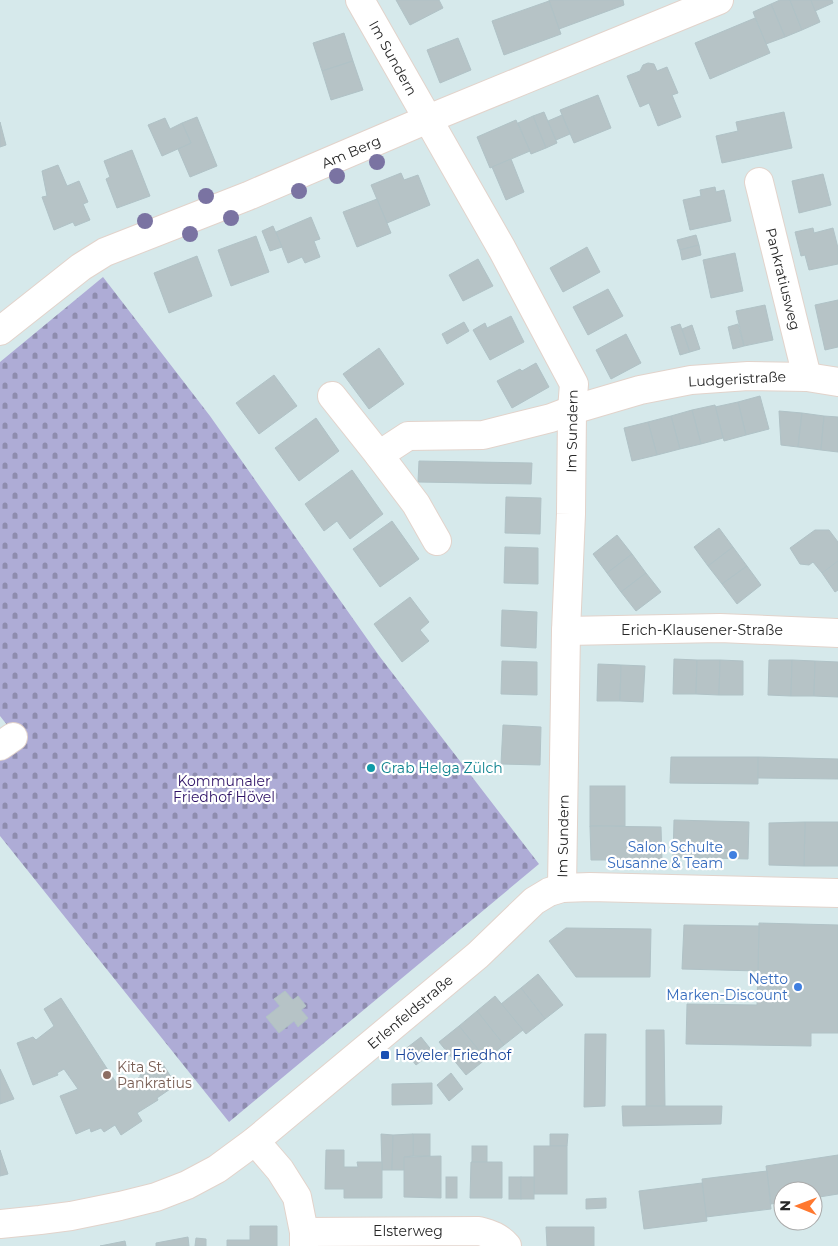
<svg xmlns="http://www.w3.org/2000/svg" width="838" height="1246" font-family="Montserrat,sans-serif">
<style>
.cemetery{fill:url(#cemetery-stones)}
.building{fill:#b6c3c6;stroke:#b0c2c6}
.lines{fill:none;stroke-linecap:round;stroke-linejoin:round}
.minor-casing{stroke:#e2d3cb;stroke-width:30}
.minor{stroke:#fff;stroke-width:28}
.tree{fill:#7a73a2}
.culture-dot{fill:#0f9aa8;stroke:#fff;stroke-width:2}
.shop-dot{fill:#3f7fe0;stroke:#fff;stroke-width:2}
.transit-dot{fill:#1a4fb4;stroke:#fff;stroke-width:2}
.education-dot{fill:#8d6e63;stroke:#fff;stroke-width:2}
.labels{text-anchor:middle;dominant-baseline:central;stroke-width:4.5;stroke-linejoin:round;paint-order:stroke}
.street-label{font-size:14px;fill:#272727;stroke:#fff}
.culture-label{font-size:14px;fill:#0d838f;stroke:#fff;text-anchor:start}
.park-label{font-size:14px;fill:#2f1367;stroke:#fff}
.shop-label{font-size:14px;fill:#366cbe;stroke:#fff;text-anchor:end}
.transit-label{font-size:14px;fill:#164399;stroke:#fff;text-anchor:start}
.education-label{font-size:14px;fill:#785e54;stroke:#fff;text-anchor:start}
</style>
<defs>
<pattern id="cemetery-stones" width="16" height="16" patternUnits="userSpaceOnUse" patternTransform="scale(1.25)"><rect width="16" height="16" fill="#aeacd6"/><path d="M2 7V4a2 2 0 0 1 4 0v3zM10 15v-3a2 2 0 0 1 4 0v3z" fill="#8e8cae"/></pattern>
</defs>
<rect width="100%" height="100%" fill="#d6e9eb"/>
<polygon class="cemetery" points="103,277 210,416 380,657 539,864 229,1122 0,836 0,753 19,740 0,716 0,362"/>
<g class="building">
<polygon points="396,0 439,0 443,8 410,25"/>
<polygon points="549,0 623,0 624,5 559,29"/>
<polygon points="780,0 790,0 802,30 785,37 771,4"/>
<polygon points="790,0 811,0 820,22 802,30"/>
<polygon points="811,0 832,0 833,3 815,11"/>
<polygon points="549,1 561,34 504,55 492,21"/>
<polygon points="771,4 785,37 766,44 753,12"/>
<polygon points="755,18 770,53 710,79 695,43"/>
<polygon points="344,33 353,61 322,71 313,43"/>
<polygon points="458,38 471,70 440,83 427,50"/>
<polygon points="353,61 363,90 331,100 322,71"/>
<polygon points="648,63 654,64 657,71 667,67 678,93 672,95 681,117 658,126 649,103 640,107 627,76 640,71 643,65"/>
<polygon points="598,95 611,128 574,143 560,110"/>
<polygon points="544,112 557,143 546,148 533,116"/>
<polygon points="784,112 792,148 722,163 716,136 738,131 736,122"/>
<polygon points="562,115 570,134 556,140 548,121"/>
<polygon points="533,116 546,148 531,154 518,123"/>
<polygon points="197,117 217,166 190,177 178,149 191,143 182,123"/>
<polygon points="165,118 170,129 182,123 191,143 162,156 148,125"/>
<polygon points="516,120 530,151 490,168 477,137"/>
<polygon points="0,122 6,145 0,147"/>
<polygon points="132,150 150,196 117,208 106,179 110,177 104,161"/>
<polygon points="511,159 524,192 506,200 492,167"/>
<polygon points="58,165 67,186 79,181 88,202 83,204 90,220 75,226 73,222 54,230 42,197 47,196 42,171"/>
<polygon points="401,173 404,180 418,175 430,205 387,223 371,185"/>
<polygon points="823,174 831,205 799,213 792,181"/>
<polygon points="715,187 716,192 724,190 731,221 690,230 683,200 701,196 700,190"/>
<polygon points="377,199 391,233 357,247 343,212"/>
<polygon points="311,217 320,239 314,241 320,257 305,263 302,257 288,263 276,232"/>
<polygon points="273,226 282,247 270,251 262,231"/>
<polygon points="813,228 814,233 833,228 838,248 838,264 809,270 805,255 801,256 795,232"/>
<polygon points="696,235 699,245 680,250 677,240"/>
<polygon points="256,236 269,272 231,286 218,250"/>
<polygon points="699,245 701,255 682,260 680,250"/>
<polygon points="587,247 600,272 563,292 550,268"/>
<polygon points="735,253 743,291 711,298 703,260"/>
<polygon points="197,256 212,296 169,313 154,273"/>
<polygon points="478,259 493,286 463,301 449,275"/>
<polygon points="608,289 623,316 588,335 573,307"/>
<polygon points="838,300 838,347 825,350 815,305"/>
<polygon points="765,305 773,340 744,346 736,311"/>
<polygon points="511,316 524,342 490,360 473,330 485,323 487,328"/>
<polygon points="464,322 469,331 447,344 442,334"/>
<polygon points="680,324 690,352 680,355 671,327"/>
<polygon points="738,324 744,346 733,349 728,327"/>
<polygon points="692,325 700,349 690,352 682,329"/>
<polygon points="626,334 641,363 611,379 596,350"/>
<polygon points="379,348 404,384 369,409 343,374"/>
<polygon points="536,363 549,387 512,408 497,381 520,369 522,371"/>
<polygon points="274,375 297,406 259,434 236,403"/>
<polygon points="760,396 769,429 746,435 738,402"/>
<polygon points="738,402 746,435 724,441 715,407"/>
<polygon points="715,405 723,438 701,444 692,410"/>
<polygon points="692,410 701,444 680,449 671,416"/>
<polygon points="779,411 802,413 798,447 781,445"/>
<polygon points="802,413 824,416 821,450 798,447"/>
<polygon points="671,416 680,449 657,455 648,422"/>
<polygon points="824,416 838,417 838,452 821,450"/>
<polygon points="316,418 339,451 299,481 275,448"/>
<polygon points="648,422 657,455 632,461 624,428"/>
<polygon points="419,461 532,463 531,484 418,482"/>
<polygon points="352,470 383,514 350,539 337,521 324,531 305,504"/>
<polygon points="506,497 541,498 540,534 505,533"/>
<polygon points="392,521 419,559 380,587 353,549"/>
<polygon points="719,528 733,547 708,566 694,547"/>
<polygon points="815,530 829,530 838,542 838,561 822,573 813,562 809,565 800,564 790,548"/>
<polygon points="617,535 632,554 607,573 593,554"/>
<polygon points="505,547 538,548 538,584 504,583"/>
<polygon points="733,547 747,566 722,584 708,566"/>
<polygon points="632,554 646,573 621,592 607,573"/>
<polygon points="838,561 838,590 835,592 822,573"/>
<polygon points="747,566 761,585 737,604 722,584"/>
<polygon points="646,573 661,592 636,611 621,592"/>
<polygon points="410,597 429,622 420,630 429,641 402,662 374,624"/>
<polygon points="502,610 537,612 536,648 501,646"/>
<polygon points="674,659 697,660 696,694 673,694"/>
<polygon points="697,660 720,660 719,695 696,694"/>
<polygon points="720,660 743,661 743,695 719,695"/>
<polygon points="769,660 792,660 791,696 768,695"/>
<polygon points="792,660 815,661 814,696 791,696"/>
<polygon points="502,661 537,662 537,695 501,694"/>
<polygon points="815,661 838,662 838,697 814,696"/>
<polygon points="598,664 621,665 620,701 597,701"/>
<polygon points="621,665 645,666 643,702 620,701"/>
<polygon points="503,725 541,727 540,765 501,764"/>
<polygon points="671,757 758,757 758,784 670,783"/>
<polygon points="758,757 838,759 838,779 758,778"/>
<rect x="590" y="786" width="35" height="40"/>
<polygon points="674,820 749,822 748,859 673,857"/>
<polygon points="805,822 838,822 838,866 804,866"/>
<polygon points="805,822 804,866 769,865 769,823"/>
<polygon points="590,826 661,827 662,860 591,860"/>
<polygon points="759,923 838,925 838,1033 811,1033 811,1046 686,1044 687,1004 757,1005"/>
<polygon points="684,925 759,926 758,971 682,969"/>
<polygon points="566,928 651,929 650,977 576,977 549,941"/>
<polygon points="538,974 563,1005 545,1019 521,988"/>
<polygon points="521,988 545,1019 526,1034 501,1004"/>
<polygon points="285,991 293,1000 298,996 306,1006 301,1010 308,1018 298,1027 294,1021 279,1033 266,1017 280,1006 274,999"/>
<polygon points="495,996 523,1030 504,1045 477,1011"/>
<polygon points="61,998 121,1090 140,1077 140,1075 161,1061 176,1085 157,1098 158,1100 137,1113 142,1121 121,1135 115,1125 104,1132 101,1128 91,1132 90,1128 76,1134 60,1096 78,1089 64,1069 57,1073 58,1075 33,1085 17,1043 33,1037 36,1040 54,1026 44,1009"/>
<polygon points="477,1011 504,1045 486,1059 459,1026"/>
<polygon points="459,1026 486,1059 466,1075 439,1042"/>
<polygon points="646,1030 664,1030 665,1106 646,1106"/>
<polygon points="585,1034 606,1034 605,1106 584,1107"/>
<polygon points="421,1037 433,1052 416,1065 404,1050"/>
<polygon points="0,1069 14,1099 0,1104"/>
<polygon points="451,1073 463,1089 449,1101 437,1085"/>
<polygon points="432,1083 432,1104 392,1105 392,1084"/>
<polygon points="622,1106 722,1106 721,1124 623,1126"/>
<polygon points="381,1134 393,1135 392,1170 382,1170"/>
<rect x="413" y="1134" width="17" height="22"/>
<polygon points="413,1134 413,1156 404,1157 404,1170 392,1170 393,1135"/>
<polygon points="550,1134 568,1134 567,1146 550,1146"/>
<rect x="472" y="1146" width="15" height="16"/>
<rect x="534" y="1146" width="33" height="48"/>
<polygon points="0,1150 8,1174 0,1176"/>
<polygon points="326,1150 344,1150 344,1167 358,1167 357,1162 382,1162 382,1198 344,1198 344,1189 325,1189"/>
<polygon points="838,1155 838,1194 813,1198 813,1191 783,1191 783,1202 771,1204 766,1166"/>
<polygon points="441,1156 441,1198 404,1197 404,1157"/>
<polygon points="471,1162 502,1162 502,1198 470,1198"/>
<polygon points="767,1171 771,1209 706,1217 702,1179"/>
<rect x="446" y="1177" width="11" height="21"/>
<rect x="509" y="1177" width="12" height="22"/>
<rect x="521" y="1177" width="13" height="22"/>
<polygon points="702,1183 707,1221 644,1229 639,1191"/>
<polygon points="606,1198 606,1208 586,1209 586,1199"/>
<polygon points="250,1226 277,1226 277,1246 227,1246 227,1240 250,1240"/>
<polygon points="546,1227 594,1227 594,1246 547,1246"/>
<polygon points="188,1237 189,1246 156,1246 156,1243"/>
<polygon points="196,1238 206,1239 206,1246 195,1246"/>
<polygon points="125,1241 126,1246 100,1246"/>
</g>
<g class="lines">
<defs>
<g id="minor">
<polyline points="360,0 502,249 574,384 572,410 571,514 566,631 562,888"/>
<polyline points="759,182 807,377"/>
<polyline points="0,331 81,267 105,252 248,196 428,119 719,0"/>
<polyline points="332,396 379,455"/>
<polyline points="437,541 416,504 379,455 408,436 483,435 551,418 572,410 640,390 691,380 748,376 807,377 838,382"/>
<polyline points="566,631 720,628 838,633"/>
<polyline points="0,746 13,737"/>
<polyline points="255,1141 280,1170 297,1197 304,1232 304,1246"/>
<polyline points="0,1224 40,1220 71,1216 120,1206 156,1197 187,1185 217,1169 255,1141 478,955 534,901 549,892 562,888 590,887 838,893"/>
<path d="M304,1232L479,1231C491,1234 499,1237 507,1246"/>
</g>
</defs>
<use href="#minor" class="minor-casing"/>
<use href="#minor" class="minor"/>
</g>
<g class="tree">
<circle cx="377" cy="162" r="8"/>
<circle cx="337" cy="176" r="8"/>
<circle cx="299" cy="191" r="8"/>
<circle cx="206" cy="196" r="8"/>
<circle cx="231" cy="218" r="8"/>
<circle cx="145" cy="221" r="8"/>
<circle cx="190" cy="234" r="8"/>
</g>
<circle class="culture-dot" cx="371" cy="768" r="5"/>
<g class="shop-dot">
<circle cx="733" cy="855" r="5"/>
<circle cx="798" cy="987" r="5"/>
</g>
<rect class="transit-dot" x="380" y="1050" width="10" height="10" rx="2.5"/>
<circle class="education-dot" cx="107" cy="1075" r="5"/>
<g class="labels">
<g class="street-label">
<text transform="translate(393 58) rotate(61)">Im Sundern</text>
<text transform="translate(351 152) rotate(-23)">Am Berg</text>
<text transform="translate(783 279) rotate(76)">Pankratiusweg</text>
<text transform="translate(737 379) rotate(-3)">Ludgeristraße</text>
<text transform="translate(572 431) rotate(-89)">Im Sundern</text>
<text x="702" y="630">Erich-Klausener-Straße</text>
<text transform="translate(563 836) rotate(-89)">Im Sundern</text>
<text transform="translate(410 1012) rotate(-40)">Erlenfeldstraße</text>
<text x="408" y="1231">Elsterweg</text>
</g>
<g class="culture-label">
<text x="381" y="768">Grab Helga Zülch</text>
</g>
<g class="park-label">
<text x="224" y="781">Kommunaler<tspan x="224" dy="16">Friedhof Hövel</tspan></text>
</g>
<g class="shop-label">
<text x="723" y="847">Salon Schulte<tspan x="723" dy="16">Susanne &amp; Team</tspan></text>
<text x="788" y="979">Netto<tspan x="788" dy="16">Marken-Discount</tspan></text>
</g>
<g class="transit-label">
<text x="395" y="1055">Höveler Friedhof</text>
</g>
<g class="education-label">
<text x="117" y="1067">Kita St.<tspan x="117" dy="16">Pankratius</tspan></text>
</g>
</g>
<g transform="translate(798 1206) rotate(271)"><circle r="24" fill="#ffffff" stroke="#a9a9a9"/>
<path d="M0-4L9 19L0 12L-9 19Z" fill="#ff782f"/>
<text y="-8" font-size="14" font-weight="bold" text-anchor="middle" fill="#272727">N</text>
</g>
</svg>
